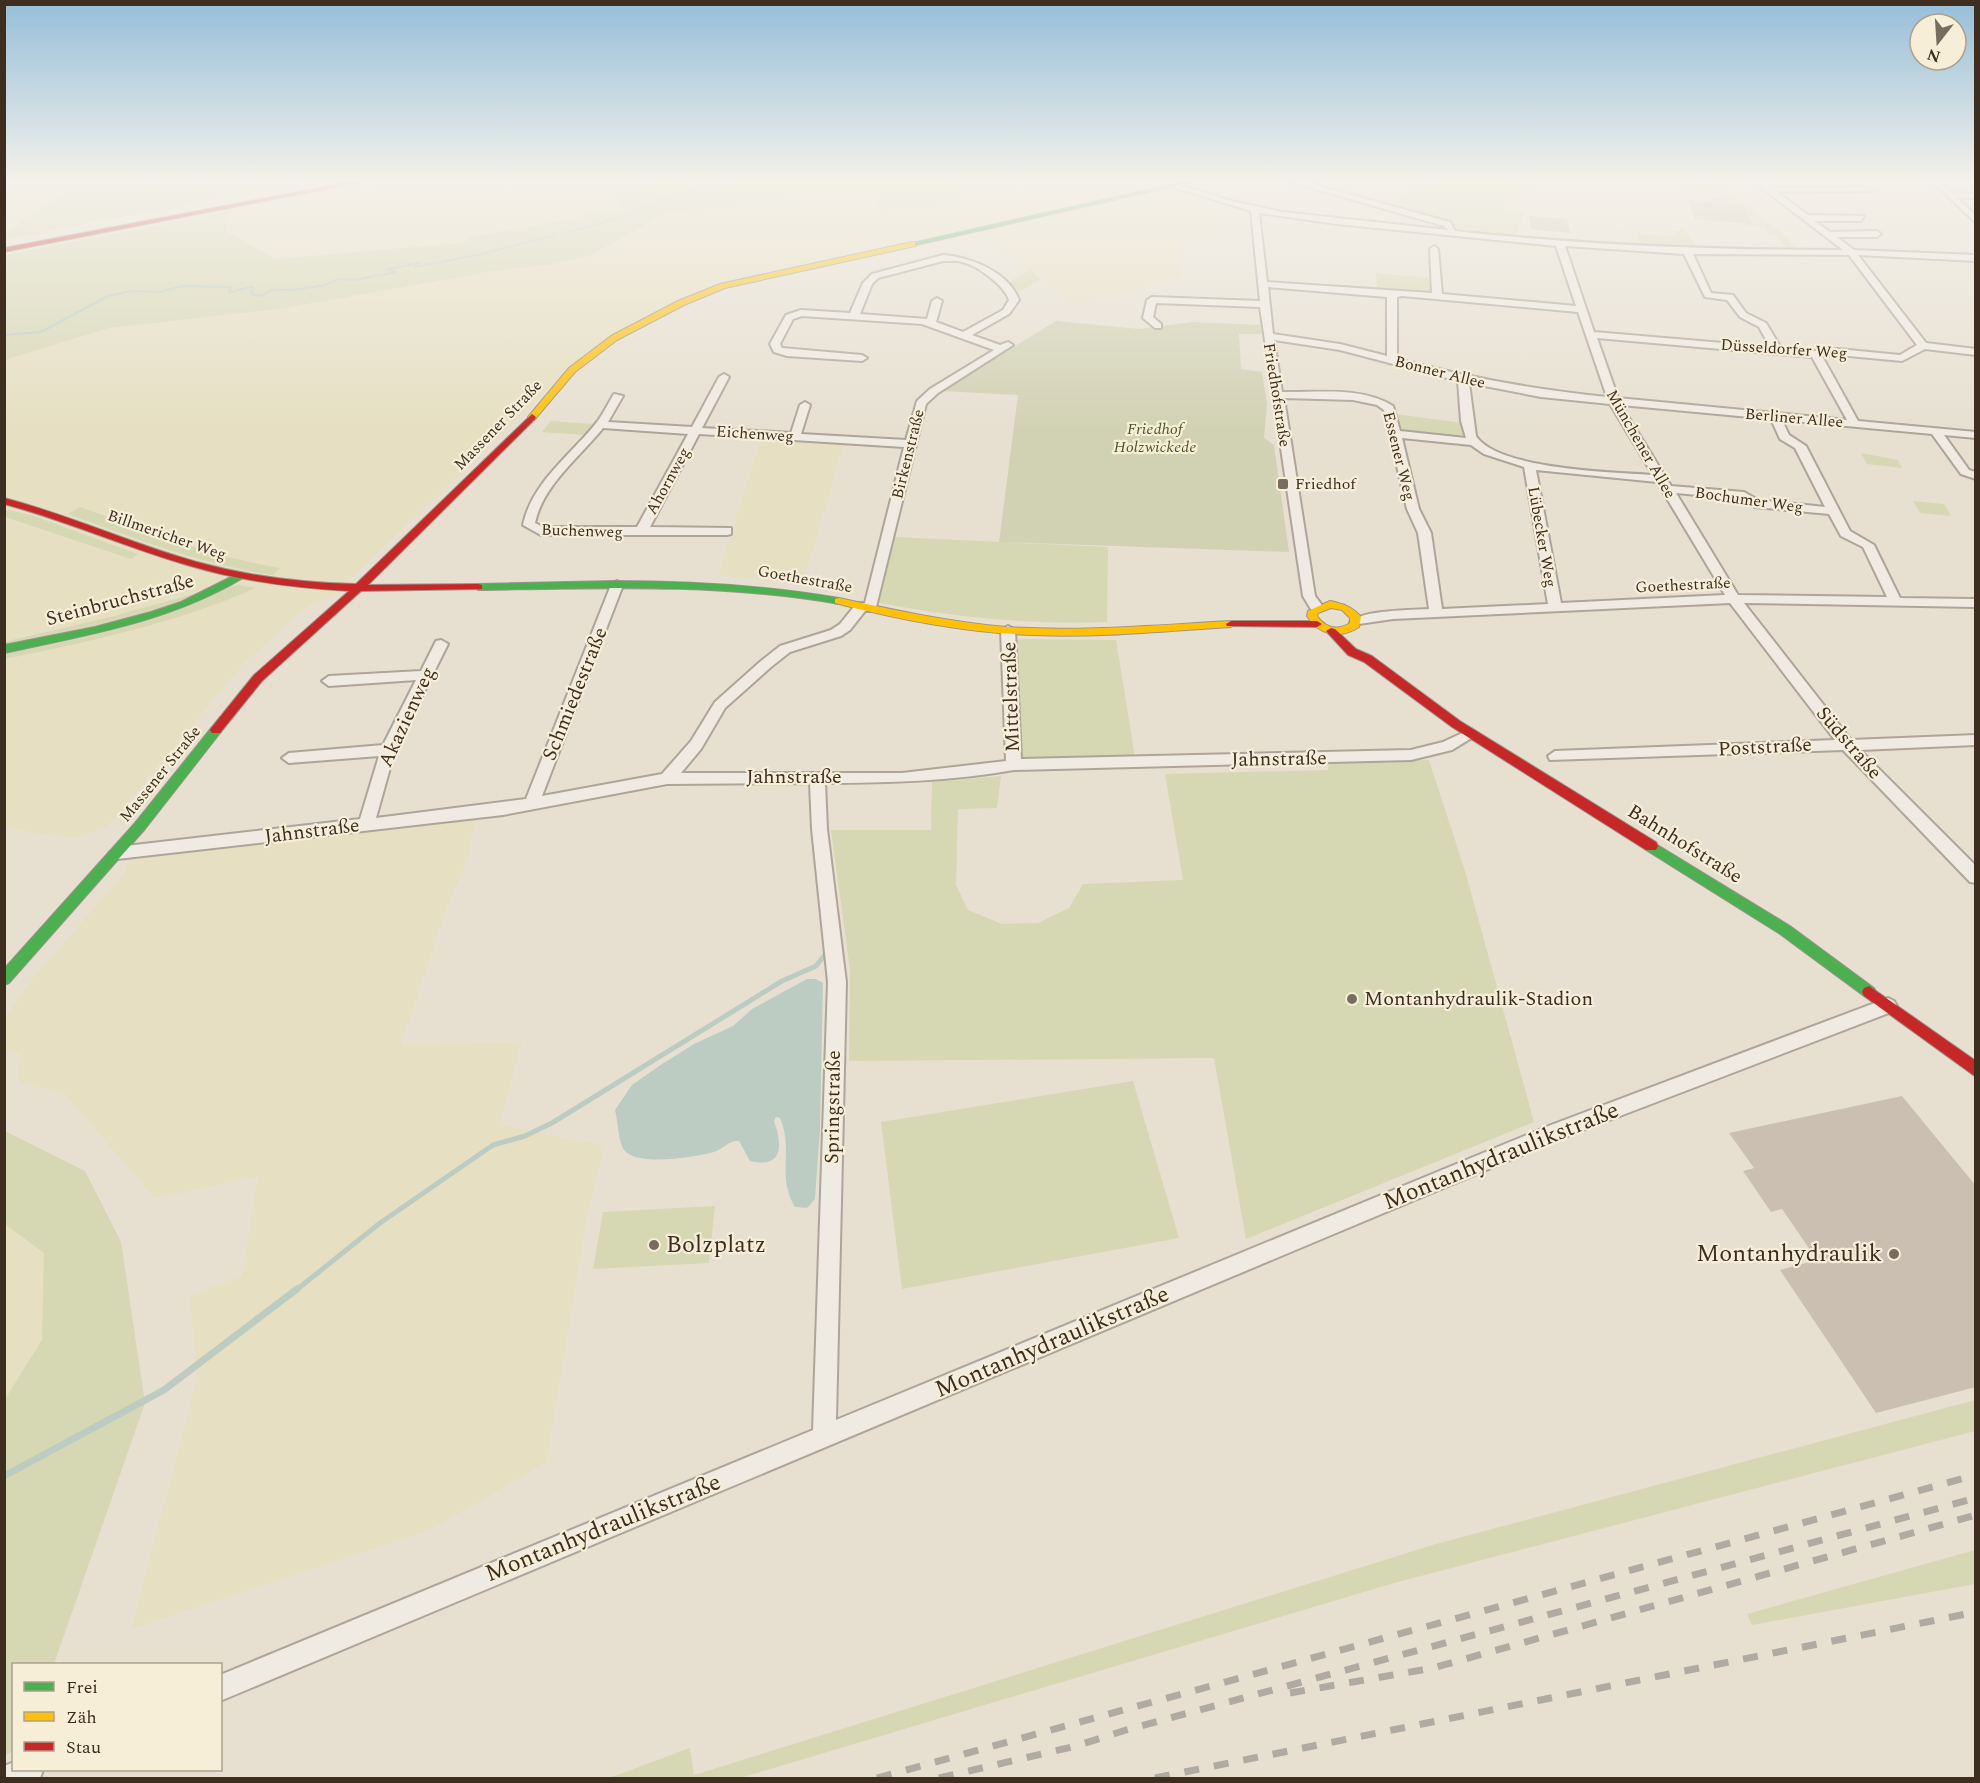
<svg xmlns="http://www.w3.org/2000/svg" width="1980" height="1783" font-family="Spectral,serif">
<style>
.farmland{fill:#e6dfc2}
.green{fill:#d6d7b3}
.cemetery{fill:#d1d1b3}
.water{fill:#bcccc2}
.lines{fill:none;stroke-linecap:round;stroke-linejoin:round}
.stream-far2{stroke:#bcccc2;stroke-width:2}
.stream-far1{stroke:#bcccc2;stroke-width:5}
.stream{stroke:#bcccc2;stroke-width:7}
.building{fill:#cbbfb2}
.street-casing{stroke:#ada599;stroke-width:4}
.fast-casing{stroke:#9c958a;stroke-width:2}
.slow-casing{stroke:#9c958a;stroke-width:2}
.jam-casing{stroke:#9c958a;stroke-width:2}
.street{fill:#efebe3;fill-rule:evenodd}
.fast{fill:#4caf50;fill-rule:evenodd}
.slow{fill:#ffc107;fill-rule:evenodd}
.jam{fill:#c62828;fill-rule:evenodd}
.rail{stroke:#afaaa2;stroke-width:7;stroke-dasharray:15 15;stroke-linecap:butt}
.poi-dot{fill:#786c5e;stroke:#f7eed8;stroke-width:2}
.labels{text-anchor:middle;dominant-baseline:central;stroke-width:4.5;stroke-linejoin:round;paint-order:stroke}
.far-street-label{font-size:16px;fill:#3d2e20;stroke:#f7eed8}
.far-park-label{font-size:16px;font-style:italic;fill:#4d5a26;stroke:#f7eed8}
.far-poi-label{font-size:16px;fill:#3d2e20;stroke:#f7eed8;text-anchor:start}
.street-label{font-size:20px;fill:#3d2e20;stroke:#f7eed8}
.poi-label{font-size:20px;fill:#3d2e20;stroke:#f7eed8;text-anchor:start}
.near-street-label{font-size:24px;fill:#3d2e20;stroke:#f7eed8}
.near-poi-label{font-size:24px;fill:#3d2e20;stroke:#f7eed8;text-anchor:start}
</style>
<rect width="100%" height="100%" fill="#e7e0d1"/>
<g class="farmland">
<polygon points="5,182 202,182 203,183 75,187 5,232"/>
<polygon points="388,182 645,182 613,189 620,206 568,220 473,236 463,243 275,259 226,231 231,211"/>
<polygon points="959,182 1189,182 1177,185 1212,199 1214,243 1180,242 1179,278 1073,305 973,228 721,284 575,363 332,597 308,606 245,662 108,826 74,839 5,828 5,659 56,648 208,590 110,617 5,642 4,517 130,558 138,554 34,516 5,509 5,360 109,328 279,309 493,271 548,265 589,256 667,213 875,187 879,209 966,199"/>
<polygon points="761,439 844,444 803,583 718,575"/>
<polygon points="477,819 471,838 470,854 444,915 401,1045 522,1041 500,1125 605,1146 586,1221 546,1462 429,1531 131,1629 197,1380 190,1295 242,1276 258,1176 155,1199 65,1094 18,1082 20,1054 5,1051 5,1018 33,978 123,875 130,859"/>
<polygon points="5,1224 44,1253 42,1340 5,1399"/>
</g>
<g class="green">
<polygon points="202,182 223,182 216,199 5,239 5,232 74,187 202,184"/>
<polygon points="229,182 238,182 239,186 262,182 305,182 223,198"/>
<polygon points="645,182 959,182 966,199 927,206 878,209 875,187 667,213 589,256 548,265 493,271 279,309 109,328 5,360 5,255 231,211 226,231 275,259 463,243 473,236 568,220 620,206 613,189"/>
<polygon points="1412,182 1535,182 1519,200 1507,198 1501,206 1524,214 1514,238 1466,234 1448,222 1399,208 1402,204 1391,205 1415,183"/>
<polygon points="1680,182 1718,182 1791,240 1788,240 1800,250 1746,248 1784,249 1782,246 1785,246 1775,235 1770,235 1765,226 1740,225 1739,223 1751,224 1743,205 1731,204 1729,200 1706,198 1705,196 1719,197 1717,193 1687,190 1689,196 1685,196"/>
<polygon points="1668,225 1684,229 1698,248 1640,246 1637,234 1595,229 1677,237 1676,233 1667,230 1680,231 1680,227"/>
<polygon points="1030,270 1041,279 1019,292 1008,283"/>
<polygon points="1376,273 1431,278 1433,294 1377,289"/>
<polygon points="1395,414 1463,423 1465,438 1404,433 1399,429"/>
<polygon points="551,421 595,424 584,435 542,432"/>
<polygon points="1861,453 1898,460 1902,468 1867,464"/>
<polygon points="1913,501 1944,504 1951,516 1920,513"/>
<path d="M80,507C146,530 211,557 280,568L273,575C201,564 136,539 68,514Z"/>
<polygon points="5,509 34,516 138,554 131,559 5,517"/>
<path d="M895,537L1108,547L1107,622C1029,625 955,617 879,603Z"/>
<path d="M239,585L255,588C178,623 87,642 5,659L4,642L110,617L208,590Z"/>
<polygon points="1014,639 1116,640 1135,757 1019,759"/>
<polygon points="1429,760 1466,874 1534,1122 1246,1239 1214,1058 849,1061 850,970 831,830 931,830 932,782 1001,776 997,808 958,809 956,885 968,910 1002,924 1038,923 1069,908 1083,884 1183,880 1165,774 1328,770 1329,762"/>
<polygon points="1133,1081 1179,1238 902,1289 881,1122"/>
<polygon points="5,1131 85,1171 121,1242 145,1403 54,1664 14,1664 13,1751 5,1755 5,1399 42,1340 44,1253 5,1224"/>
<polygon points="715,1206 709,1263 593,1269 603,1212"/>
<polygon points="1975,1400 1975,1431 1394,1583 740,1778 609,1778 690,1748 694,1775 1436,1544"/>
<polygon points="1975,1550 1975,1584 1752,1625 1747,1614"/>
</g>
<polygon class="cemetery" points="1056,321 1140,329 1192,322 1261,325 1261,334 1239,334 1241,369 1262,372 1267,404 1264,438 1274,445 1289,552 999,542 1018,395 942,391"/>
<path class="water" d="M807,979H816L823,983L820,1130L815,1199L807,1208L795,1207C776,1176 794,1150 780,1118L776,1117L774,1121C783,1145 783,1169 750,1161L739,1141C729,1140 723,1149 714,1152C695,1157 637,1167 624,1150C618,1141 618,1121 615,1110L632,1085L659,1066L694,1044L733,1026L752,1009Z"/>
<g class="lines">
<g class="stream-far2">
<polyline points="566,233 634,213 672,195 712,188 717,182"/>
<path d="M4,335L41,332L108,296L132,291L160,292L182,286L231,287L229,292C238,293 244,286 253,287L251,294L260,296L272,290H292L325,285L339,279L355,280L396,272L388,269L419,263L415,267L482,254L555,235"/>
</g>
<polyline class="stream-far1" points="295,1291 380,1223 493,1145 525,1136 552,1123 782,981 816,966 827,952"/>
<polyline class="stream" points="4,1476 164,1390 297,1289"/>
</g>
<g class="building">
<polygon points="1711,198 1729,200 1731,204 1743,205 1752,224 1695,219 1688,200 1712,202"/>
<polygon points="1529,216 1567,219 1570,233 1531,229"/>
<polygon points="1902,1096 1976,1186 1976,1387 1876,1413 1780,1270 1817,1260 1782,1209 1771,1212 1743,1171 1754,1168 1729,1133"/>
</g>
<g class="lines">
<defs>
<g id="street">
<path d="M1291,182H1304L1450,222L1455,231C1584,245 1713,250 1843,250L1754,182H1763L1770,188L1869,187L1872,191L1777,192L1808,215L1864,216L1861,221H1814L1830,232L1877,231L1881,234L1877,237H1837L1854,250L1976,255V261L1858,255L1926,343L1976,349V355L1925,349L1902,361L1838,355L1822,356L1858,421L1976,432V438L1944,435L1969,470L1976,472V479L1961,474L1932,434L1782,420L1789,435L1806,446L1850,531L1874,545L1900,598L1976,599V607L1744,603L1851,740L1976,735V745L1860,750L1976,866V883L1970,882L1843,750L1550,760L1548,756L1555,751L1835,740L1730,603L1393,619L1352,625L1350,622C1362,610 1412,610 1429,609L1418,533L1407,509L1384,410L1377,405L1353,400L1284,398L1315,596L1324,608L1317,612L1312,611L1303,596L1260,307L1156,303L1153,317L1161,324V328H1155L1143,318L1147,300L1152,297L1260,301L1251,211L1173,187V183L1231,201L1282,212L1448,230L1444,226ZM1259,213L1337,224L1556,246L1576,306L1442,294L1438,249L1434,246L1430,249L1432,293L1267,282ZM1565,246L1684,254L1705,297L1727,300L1740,317L1759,327L1770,347L1594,332ZM1693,254L1849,255L1917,345L1900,355L1838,349L1816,351L1781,348L1766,323L1746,313L1733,295L1711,293ZM1268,287L1387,297V356L1340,344L1273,334ZM1402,296L1578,312L1607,397C1535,390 1467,377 1397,359V297ZM1597,338L1812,357L1847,420L1618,398ZM1274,340L1340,350L1458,381L1461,421L1466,438L1400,431L1393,406C1361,386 1318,393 1282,392ZM1469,383L1541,397L1610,404L1653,475C1614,472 1499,470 1476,436ZM1621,405L1771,419L1780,439L1795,448L1825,507L1758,500L1744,492L1671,486ZM1402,438L1471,445L1484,454L1524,467L1548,604L1442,609L1431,533L1419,509ZM1536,470L1657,482L1725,595L1561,603ZM1676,493L1741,499L1755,507L1829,514L1841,536L1863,547L1887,597L1738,595Z"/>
<polygon points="1933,182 1941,182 1952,193 1976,194 1976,198 1957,198 1976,216 1976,223"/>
<path d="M943,255C970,257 1009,272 1019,300L1009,314L972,335L1000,345L1008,342L1013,345L938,393L926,404L875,611H865L850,630L841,636L790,652L771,667L725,708L701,749L681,773H902L1006,761L1001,630L1008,626L1015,630L1021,759L1411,750L1443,742L1471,729L1478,734L1452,750L1411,760L1014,770C951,781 889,783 825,783L827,829L846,982L836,1420L1551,1125L1888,998L1894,1001L1897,1006L1894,1011L1565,1137L220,1701V1675L813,1430L828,982L812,829L810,783L667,784L503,815L117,859L109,853L117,847L360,819L379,756L289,763L282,758L289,753L383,745L416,680L329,686L322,681L329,676L421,671L436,641L441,640L448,644L395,750L376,818L526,799L611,585L617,581L623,585L542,796L662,774L691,741L715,702L761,661L780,646L831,630L840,624L857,603H865L904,447L699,434L650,527L731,528V534L727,535H541L523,525C532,482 571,455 597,422C604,413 608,403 614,394L623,396L608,422L692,427L719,377L724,374L729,377L702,428L791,433L800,405L805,402L810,405L801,434L906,440L917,401L930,389L994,350L922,324L802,316L793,319L780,344L782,348L862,355L867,358L862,361L787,356L774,352L770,344L786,315L801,310L850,313L863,283L872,274ZM943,261C949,261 956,260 962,262C977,265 1005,286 1009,300L1003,310L963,332L936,322L942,301L937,298L932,301L927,319L860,314L872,284L878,278ZM603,428L688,434L637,527H543L535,523C543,485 579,458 603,428Z"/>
<polygon points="14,1762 14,1770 43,1770 40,1778 4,1778 4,1766"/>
</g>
<g id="fast">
<polygon points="1182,182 1193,182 912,246 908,244"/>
<path d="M239,573L243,574V578C169,622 87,635 4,653V645L95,627L151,612L181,602Z"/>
<path d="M614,581C690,581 764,585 839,598L844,601L839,604C719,583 599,588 478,590L473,587L478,584Z"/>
<polygon points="216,726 220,727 222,730 220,733 145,829 9,983 4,985 4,969 135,823 212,727"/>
<polygon points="1651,841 1790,926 1874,988 1876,992 1874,996 1869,998 1864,996 1780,934 1646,850 1644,846 1646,842"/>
</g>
<g id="slow">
<polygon points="912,242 915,242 915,246 725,288 684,305 617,340 575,372 535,419 528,417 569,368 611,336 678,301 720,284"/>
<path d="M839,598C894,610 950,622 1006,627C1081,632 1156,625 1231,621L1236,624L1231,627C1166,631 1100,638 1034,635C967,633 900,620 835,603V599Z"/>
<path d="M1330,601C1343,604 1352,606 1361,617L1359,627C1339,640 1319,635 1307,616L1308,611ZM1331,608L1342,610L1350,618V623C1337,631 1326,628 1317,616L1318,613Z"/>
</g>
<g id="jam">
<polygon points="349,182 362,182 4,252 4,248"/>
<path d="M532,414L536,417L535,419L368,585L478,584L482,585V589L361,591L262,681L220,733H212L210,730L212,727L254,675L349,591C294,588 240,581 187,565C125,547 67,521 4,504V498C70,515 132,544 197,562C248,576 302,583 356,584Z"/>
<polygon points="1231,621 1317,621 1322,624 1317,627 1227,626 1226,624"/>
<polygon points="1331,628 1335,629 1356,649 1372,656 1460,721 1656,842 1658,846 1656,850 1646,850 1452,727 1364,662 1348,655 1326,631"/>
<polygon points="1869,986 1976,1061 1976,1077 1864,996 1862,992 1864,988"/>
</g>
</defs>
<use href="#street" class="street-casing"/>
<use href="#fast" class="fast-casing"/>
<use href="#slow" class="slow-casing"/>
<use href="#jam" class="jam-casing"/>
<use href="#street" class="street"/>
<use href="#fast" class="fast"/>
<use href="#slow" class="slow"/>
<use href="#jam" class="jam"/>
<g class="rail">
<polyline points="1290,1693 1433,1668 1976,1515"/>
<polyline points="877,1778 1976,1475"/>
<polyline points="939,1778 1076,1746 1126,1730 1976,1498"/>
<polyline points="1155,1778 1976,1612"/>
</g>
</g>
<linearGradient id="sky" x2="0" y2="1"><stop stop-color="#96bed9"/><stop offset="0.42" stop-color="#f4f1ea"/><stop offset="1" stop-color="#f4f1ea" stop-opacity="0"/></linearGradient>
<rect width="1980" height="431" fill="url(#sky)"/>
<g class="poi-dot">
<rect x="1277" y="478" width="12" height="12" rx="3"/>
<circle cx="1352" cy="999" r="6"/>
<circle cx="654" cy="1245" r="6"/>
<circle cx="1894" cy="1254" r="6"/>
</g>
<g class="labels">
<g class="far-street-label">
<text transform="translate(1784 349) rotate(4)">Düsseldorfer Weg</text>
<text transform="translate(1440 372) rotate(14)">Bonner Allee</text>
<text transform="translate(1277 395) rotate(81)">Friedhofstraße</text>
<text transform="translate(1794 418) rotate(5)">Berliner Allee</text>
<text transform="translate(498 425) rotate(-46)">Massener Straße</text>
<text transform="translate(755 434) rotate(4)">Eichenweg</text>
<text transform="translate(1641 444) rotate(60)">Münchener Allee</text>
<text transform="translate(908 454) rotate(-76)">Birkenstraße</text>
<text transform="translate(1399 456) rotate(76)">Essener Weg</text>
<text transform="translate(668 481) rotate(-61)">Ahornweg</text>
<text transform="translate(1749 500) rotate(8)">Bochumer Weg</text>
<text transform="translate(582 531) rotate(2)">Buchenweg</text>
<text transform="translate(167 535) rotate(19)">Billmericher Weg</text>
<text transform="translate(1542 537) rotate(80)">Lübecker Weg</text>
<text transform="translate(805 579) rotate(10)">Goethestraße</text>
<text transform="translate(1683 585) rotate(-3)">Goethestraße</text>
<text transform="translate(160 774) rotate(-51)">Massener Straße</text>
</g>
<g class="far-park-label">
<text x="1155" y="429">Friedhof<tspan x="1155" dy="18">Holzwickede</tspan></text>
</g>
<g class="far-poi-label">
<text x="1295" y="484">Friedhof</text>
</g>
<g class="street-label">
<text transform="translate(120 600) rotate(-15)">Steinbruchstraße</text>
<text transform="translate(575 694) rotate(-68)">Schmiedestraße</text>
<text transform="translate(1011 697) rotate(-92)">Mittelstraße</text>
<text transform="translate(407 717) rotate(-65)">Akazienweg</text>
<text transform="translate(1849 743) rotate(49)">Südstraße</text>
<text transform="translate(1765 747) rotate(-3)">Poststraße</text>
<text transform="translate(1279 759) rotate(-1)">Jahnstraße</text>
<text x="794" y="777">Jahnstraße</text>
<text transform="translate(312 831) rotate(-7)">Jahnstraße</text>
<text transform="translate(1685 844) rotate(32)">Bahnhofstraße</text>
<text transform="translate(833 1107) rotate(-89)">Springstraße</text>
</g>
<g class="poi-label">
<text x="1364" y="999">Montanhydraulik-Stadion</text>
</g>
<g class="near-street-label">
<text transform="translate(1501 1156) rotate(-22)">Montanhydraulikstraße</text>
<text transform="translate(1052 1342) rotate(-23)">Montanhydraulikstraße</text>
<text transform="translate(603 1528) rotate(-22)">Montanhydraulikstraße</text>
</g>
<g class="near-poi-label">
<text x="666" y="1245">Bolzplatz</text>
<text x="1882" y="1254" text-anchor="end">Montanhydraulik</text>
</g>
</g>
<rect width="1980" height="1783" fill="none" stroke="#3d2e20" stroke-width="12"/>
<rect x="12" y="1663" width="210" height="108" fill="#f7eed8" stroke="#ada18e" stroke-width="1.5"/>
<rect x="24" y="1682" width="30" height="9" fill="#4caf50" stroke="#ada18e" stroke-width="1.5"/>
<text x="66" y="1693" font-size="18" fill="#3d2e20">Frei</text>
<rect x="24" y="1712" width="30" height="9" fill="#ffc107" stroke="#ada18e" stroke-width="1.5"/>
<text x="66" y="1723" font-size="18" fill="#3d2e20">Zäh</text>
<rect x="24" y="1742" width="30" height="9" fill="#c62828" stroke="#ada18e" stroke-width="1.5"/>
<text x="66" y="1753" font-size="18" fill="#3d2e20">Stau</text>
<g transform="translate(1938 42) rotate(197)"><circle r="28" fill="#f7eed8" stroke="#ada18e" stroke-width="1.5"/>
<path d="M0-4.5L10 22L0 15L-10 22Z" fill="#786c5e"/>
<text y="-9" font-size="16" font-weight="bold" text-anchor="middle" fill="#3d2e20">N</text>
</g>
</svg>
